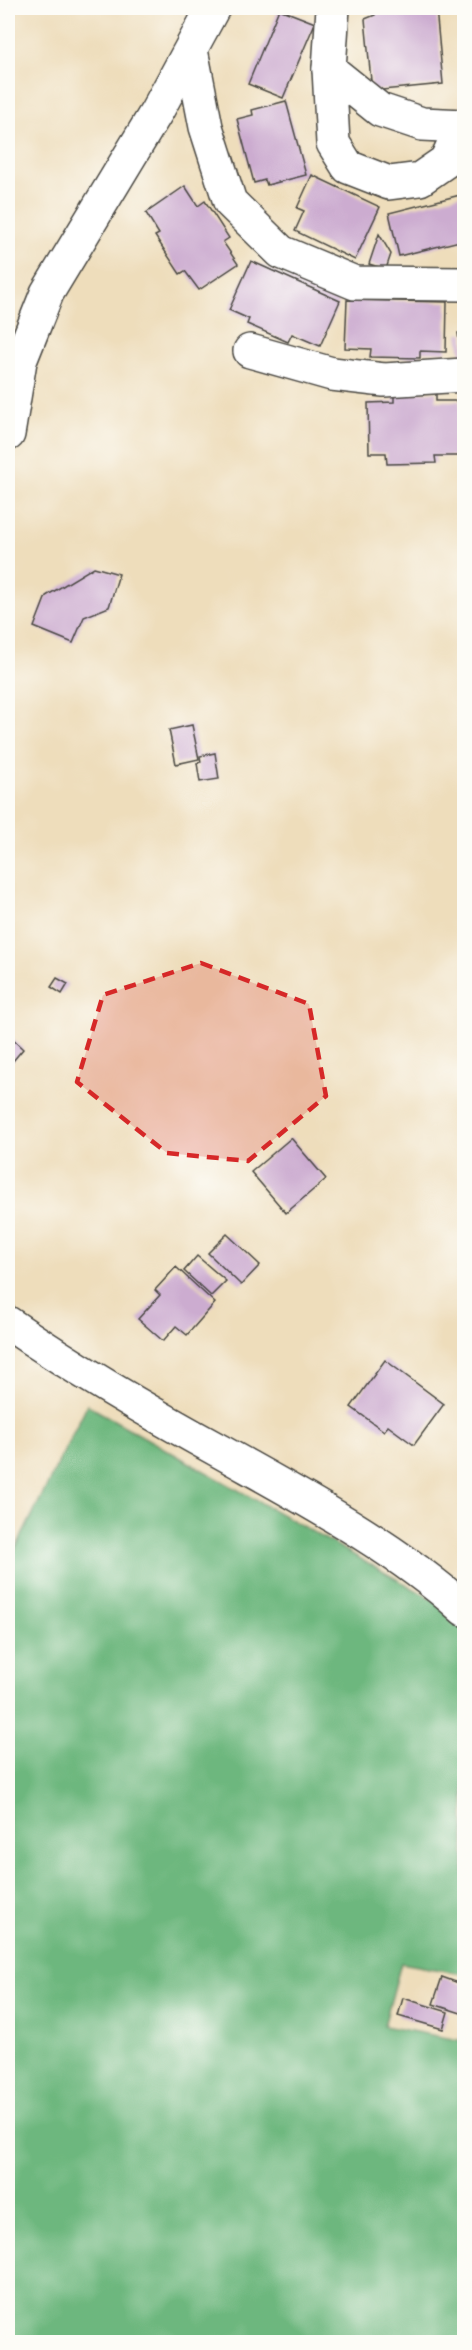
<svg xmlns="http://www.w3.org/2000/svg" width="472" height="2350" font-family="'Gentium Book Plus',serif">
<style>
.forest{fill:#6db77e;stroke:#4c7154;stroke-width:1.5}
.building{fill:#ccacd0}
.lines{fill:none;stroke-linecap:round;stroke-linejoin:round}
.minor-casing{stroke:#484641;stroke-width:36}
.minor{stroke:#fff;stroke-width:33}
.marked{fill:#d62828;fill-opacity:0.2;stroke:#d62828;stroke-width:4.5;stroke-dasharray:12 8;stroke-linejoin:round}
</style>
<rect width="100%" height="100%" fill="#fdfcf7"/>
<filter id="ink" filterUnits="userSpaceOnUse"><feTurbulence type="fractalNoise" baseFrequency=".0167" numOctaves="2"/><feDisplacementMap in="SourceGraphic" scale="12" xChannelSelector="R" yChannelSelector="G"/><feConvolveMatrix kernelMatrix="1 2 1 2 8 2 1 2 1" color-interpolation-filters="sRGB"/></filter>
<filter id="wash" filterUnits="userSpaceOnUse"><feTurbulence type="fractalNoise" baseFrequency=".008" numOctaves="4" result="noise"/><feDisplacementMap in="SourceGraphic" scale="24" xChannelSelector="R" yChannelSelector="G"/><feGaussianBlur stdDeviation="1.35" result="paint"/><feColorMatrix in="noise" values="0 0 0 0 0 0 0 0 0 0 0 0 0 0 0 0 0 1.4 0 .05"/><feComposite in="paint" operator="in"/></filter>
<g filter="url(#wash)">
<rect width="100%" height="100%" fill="#edb"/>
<polygon class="forest" points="87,1405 434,1600 464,1629 464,1974 401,1963 384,2026 464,2041 464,2342 8,2342 8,1564"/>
<g id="blocks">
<g class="building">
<polygon points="375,8 436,8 443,84 372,91 365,19 375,15"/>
<polygon points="279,9 315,23 283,98 248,84"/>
<polygon points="286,101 306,175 267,185 265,180 254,183 237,119 253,115 252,110"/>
<polygon points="312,175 380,207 355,260 295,231 304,211 297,208"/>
<polygon points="185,186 198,206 205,201 229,238 223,242 238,264 199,290 185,271 180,274 155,236 159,234 146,213"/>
<polygon points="464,194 464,240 399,256 389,213"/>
<polygon points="379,234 391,254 386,269 369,264"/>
<polygon points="251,261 340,301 320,346 292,334 288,342 247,324 249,319 229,310"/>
<polygon points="347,300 447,302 446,352 420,351 420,358 370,357 371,349 345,348"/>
<polygon points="458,333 464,333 464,362 462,362"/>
<polygon points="436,392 436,401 460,401 461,456 435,456 436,463 387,464 386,453 369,453 368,403 394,402 394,393"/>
<polygon points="94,567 119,574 109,607 84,617 73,643 34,627 46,596"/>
<polygon points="192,725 199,759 176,764 169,730"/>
<polygon points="215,753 219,779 200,782 197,763 201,762 200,756"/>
<polygon points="57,978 68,984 62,994 51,987"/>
<polygon points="8,1035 23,1049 8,1067"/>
<polygon points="291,1138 326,1179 286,1213 251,1172"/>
<polygon points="227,1234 260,1265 241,1285 208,1253"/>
<polygon points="197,1256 226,1281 211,1296 184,1271"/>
<polygon points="176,1267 215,1303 187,1335 176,1326 163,1341 138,1319 160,1295 155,1290"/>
<polygon points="385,1360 444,1404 414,1445 388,1426 384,1431 351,1407"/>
<polygon points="442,1977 464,1985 464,2014 433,2004"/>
<polygon points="403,1998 448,2012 443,2029 398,2016"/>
</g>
</g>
</g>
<g filter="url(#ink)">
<use href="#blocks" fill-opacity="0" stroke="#484641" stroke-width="1.5"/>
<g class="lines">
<defs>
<g id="minor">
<polyline points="333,8 329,69 380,110 422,124 464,126"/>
<polyline points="191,50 206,127 230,202 281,252 355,283 464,284"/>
<polyline points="329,69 333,143 348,167 389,183 420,179 446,161 462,126"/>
<polyline points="250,351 332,374 384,380 464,375"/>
<polyline points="8,434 20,361 47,293 157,111 213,8"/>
<path d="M8,1323C78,1371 150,1413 225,1454C307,1500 394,1546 464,1609"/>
</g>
</defs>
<use href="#minor" class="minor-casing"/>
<use href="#minor" class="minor"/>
</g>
</g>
<path class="marked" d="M201,963L309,1004L326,1096L248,1161L167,1153L77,1082L103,995Z"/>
<rect width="472" height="2350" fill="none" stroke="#fdfcf7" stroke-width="30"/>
</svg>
